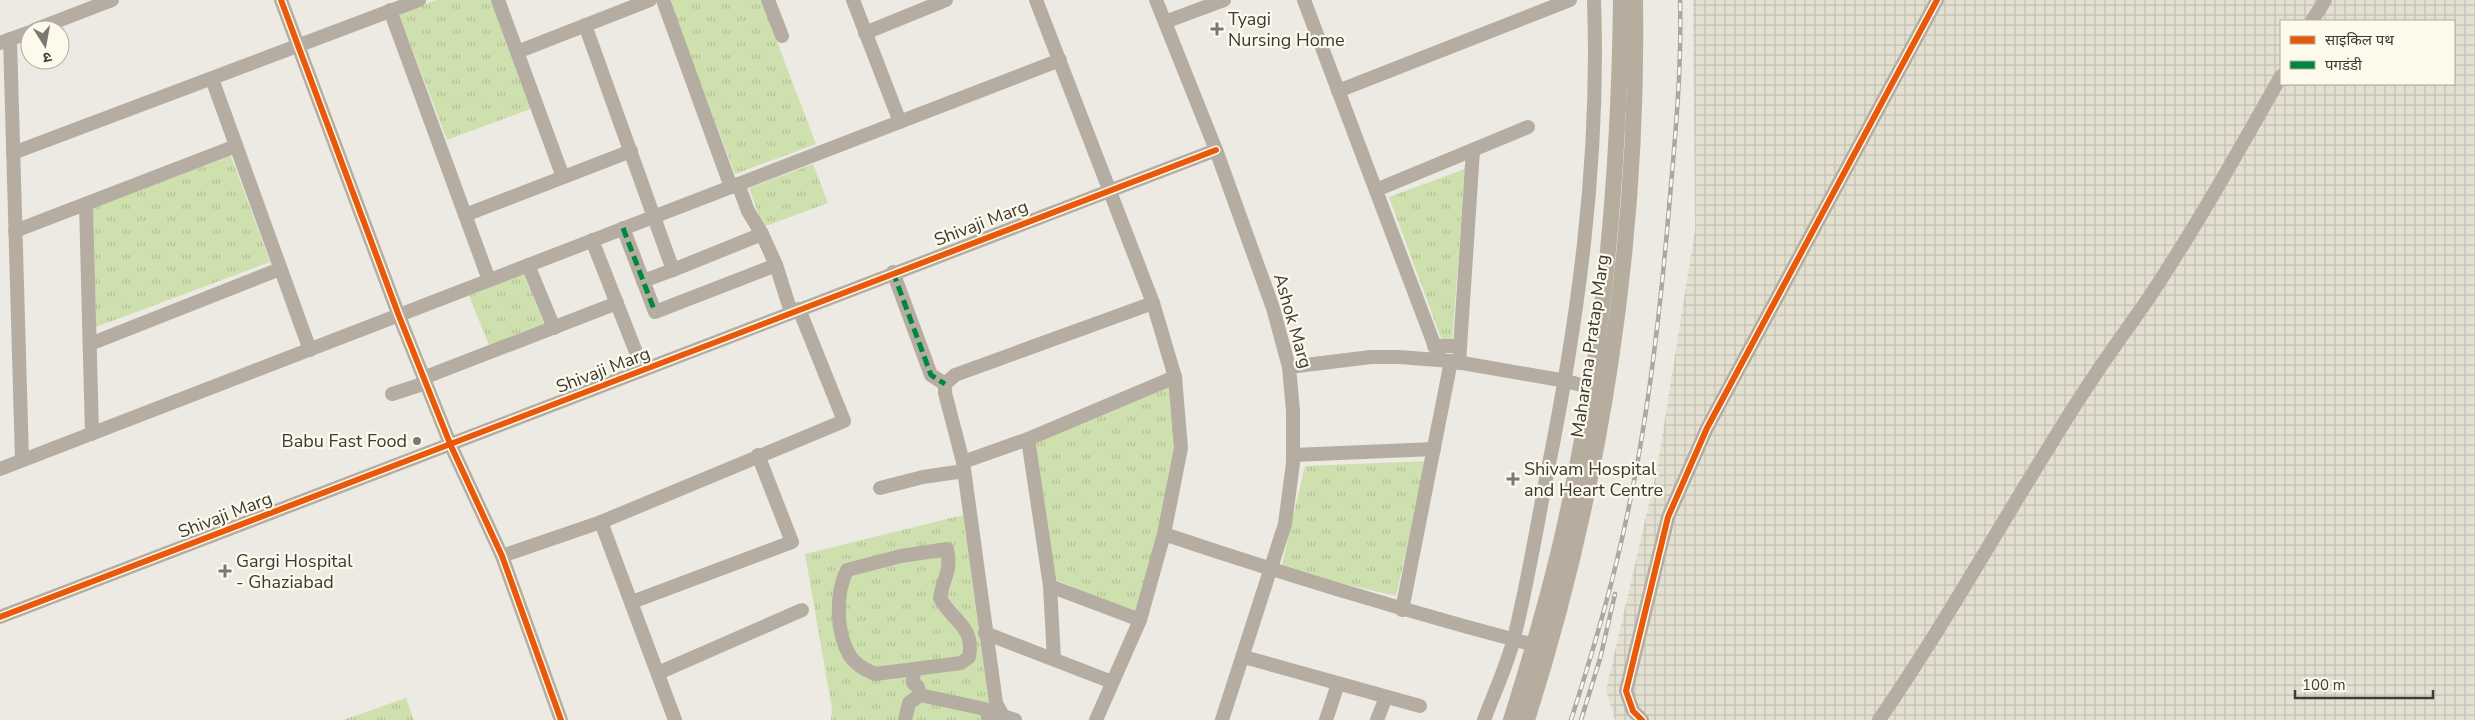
<svg xmlns="http://www.w3.org/2000/svg" width="2475" height="720" font-family="'Nunito Sans','Noto Sans Devanagari',sans-serif">
<style>
.industrial{fill:url(#industrial-grid);fill-rule:evenodd}
.park{fill:url(#park-tufts)}
.lines{fill:none;stroke-linecap:round;stroke-linejoin:round}
.minor{stroke:#b6ada2;stroke-width:14}
.major{stroke:#b6ad9f;stroke-width:16}
.rail-casing{stroke:#ada79f;stroke-width:4.5}
.rail{stroke:#fdfaec;stroke-width:2.5;stroke-dasharray:8;stroke-linecap:butt}
.quiet{stroke:#00873e;stroke-width:5;stroke-dasharray:10 5;stroke-linecap:butt}
.cycleway-casing{stroke:#fdfaec;stroke-width:9}
.cycleway{stroke:#e8590c;stroke-width:6}
.poi-dot{fill:#797872;stroke:#fdfaec;stroke-width:2}
.labels{text-anchor:middle;dominant-baseline:central;stroke-width:4.5;stroke-linejoin:round;paint-order:stroke}
.poi-label{font-size:18px;fill:#3b3a35;stroke:#fdfaec;text-anchor:start}
.street-label{font-size:18px;fill:#3b3a35;stroke:#fdfaec}
</style>
<defs>
<pattern id="industrial-grid" width="8" height="8" patternUnits="userSpaceOnUse" patternTransform="scale(1.25)"><rect width="8" height="8" fill="#e3e0d1"/><path d="M0 4h8M4 0v8" fill="none" stroke="#c4c1b4"/></pattern>
<pattern id="park-tufts" width="24" height="20" patternUnits="userSpaceOnUse" patternTransform="scale(1.25)"><rect width="24" height="20" fill="#cfe0af"/><path d="M3 7l-1-3M5 7V3M7 7l1-3M15 17l-1-3M17 17v-4M19 17l1-3" fill="none" stroke="#b3c197"/></pattern>
</defs>
<rect width="100%" height="100%" fill="#eceae2"/>
<path class="industrial" d="M1693,0H2475V720H1615L1606,690L1657,469L1695,230ZM2281,21H2454V84H2281Z"/>
<g class="park">
<polygon points="436,0 492,0 533,108 447,140 399,14"/>
<polygon points="669,0 761,0 816,144 735,174"/>
<polygon points="231,156 270,262 96,327 93,207"/>
<polygon points="813,164 828,203 763,227 749,188"/>
<polygon points="1465,169 1452,345 1442,341 1389,197"/>
<polygon points="524,274 544,324 489,345 469,296"/>
<polygon points="1172,383 1179,449 1137,615 1055,579 1033,441"/>
<polygon points="1427,461 1396,596 1281,569 1305,466"/>
<polygon points="963,515 987,689 994,709 1004,720 831,720 832,709 805,554"/>
<polygon points="406,698 414,720 343,720"/>
</g>
<g class="lines">
<g class="minor">
<polyline points="281,0 399,316 451,446 502,556 561,720"/>
<polyline points="498,0 563,177"/>
<polyline points="663,0 731,187"/>
<polyline points="768,0 782,36"/>
<polyline points="853,0 900,122"/>
<polyline points="1036,0 1153,303 1175,377 1181,448 1164,534 1140,620 1096,720"/>
<polyline points="1156,0 1216,150 1273,308 1289,367 1293,411 1293,463 1285,524 1222,720"/>
<polyline points="1304,0 1440,360"/>
<polyline points="390,10 489,280"/>
<polyline points="2312,21 2325,0"/>
<polyline points="1165,22 1224,0"/>
<polyline points="585,25 673,270 762,234"/>
<polyline points="34,30 112,0"/>
<polyline points="865,33 946,0"/>
<polyline points="10,39 22,460"/>
<polyline points="0,43 30,32"/>
<polyline points="517,52 650,0"/>
<polyline points="212,79 310,350"/>
<polyline points="1338,91 1570,0"/>
<polyline points="13,153 419,0"/>
<polyline points="738,184 748,211 762,234 776,265 791,312"/>
<polyline points="1376,190 1528,127"/>
<polyline points="86,204 92,434"/>
<polyline points="465,215 631,151"/>
<polyline points="623,228 655,312 776,265"/>
<polyline points="15,231 236,146"/>
<polyline points="592,240 643,370"/>
<polyline points="528,265 554,328"/>
<polyline points="893,272 931,375 945,384"/>
<polyline points="643,281 673,270"/>
<polyline points="90,344 280,269"/>
<polyline points="1434,346 1460,346"/>
<polyline points="1459,363 1473,150"/>
<polyline points="1289,367 1371,357 1399,357 1451,361 1566,381 1600,390"/>
<polyline points="423,378 617,303"/>
<polyline points="392,394 426,383"/>
<polyline points="1028,439 1050,586 1140,620"/>
<polyline points="1293,455 1434,449"/>
<polyline points="963,462 1028,439 1175,377"/>
<polyline points="0,469 1060,60"/>
<polyline points="880,488 923,477 964,471"/>
<polyline points="601,522 675,720"/>
<path d="M1164,534C1286,575 1409,612 1534,645"/>
<path d="M947,549C952,571 943,578 940,598C952,621 975,626 969,657L961,663L875,674C865,670 856,665 850,656C836,633 835,594 847,570L901,556Z"/>
<polyline points="502,556 601,522 844,421 799,309"/>
<polyline points="1050,586 1054,659"/>
<polyline points="632,602 792,542 758,455"/>
<polyline points="1402,610 1451,361"/>
<polyline points="0,617 1216,150"/>
<polyline points="985,633 1112,682"/>
<polyline points="1244,657 1420,706"/>
<polyline points="658,673 802,610"/>
<polyline points="920,695 985,709 990,720"/>
<polyline points="905,720 909,703 920,695 918,687 913,683 914,669"/>
<polyline points="1015,720 1003,716 996,703 963,462 945,393 945,384 955,375 1153,303"/>
<polyline points="1326,720 1338,684"/>
<polyline points="1377,720 1386,697"/>
<path d="M1484,720C1494,693 1507,666 1514,638C1527,586 1536,532 1546,479C1578,322 1600,161 1594,0"/>
<polyline points="1642,720 1633,711 1626,691 1668,517 1707,428 1937,0"/>
<path d="M1879,720C1952,614 2013,501 2083,393C2103,362 2125,332 2146,302C2195,229 2238,152 2281,76"/>
</g>
<g class="major">
<path d="M1511,720C1535,644 1557,568 1572,491C1606,330 1619,164 1621,0"/>
<path d="M1527,720C1601,488 1639,243 1635,0"/>
</g>
<defs>
<g id="rail">
<path d="M1571,720C1588,667 1604,614 1617,560C1645,445 1659,326 1669,208C1675,139 1682,69 1680,0"/>
<polyline points="1581,720 1600,659 1615,594"/>
</g>
</defs>
<use href="#rail" class="rail-casing"/>
<use href="#rail" class="rail"/>
<g class="quiet">
<polyline points="623,228 655,312"/>
<polyline points="893,272 931,375 945,384"/>
</g>
<defs>
<g id="cycleway">
<polyline points="281,0 399,316 451,446 502,556 561,720"/>
<polyline points="0,617 1216,150"/>
<polyline points="1642,720 1633,711 1626,691 1668,517 1707,428 1937,0"/>
</g>
</defs>
<use href="#cycleway" class="cycleway-casing"/>
<use href="#cycleway" class="cycleway"/>
</g>
<g class="poi-dot">
<path d="M1214.5 21.5h5v5h5v5h-5v5h-5v-5h-5v-5h5z"/>
<circle cx="417" cy="441" r="5"/>
<path d="M1510.5 471.5h5v5h5v5h-5v5h-5v-5h-5v-5h5z"/>
<path d="M222.5 563.5h5v5h5v5h-5v5h-5v-5h-5v-5h5z"/>
</g>
<g class="labels">
<g class="poi-label">
<text x="1228" y="19">Tyagi<tspan x="1228" dy="21">Nursing Home</tspan></text>
<text x="407" y="441" text-anchor="end">Babu Fast Food</text>
<text x="1524" y="469">Shivam Hospital<tspan x="1524" dy="21">and Heart Centre</tspan></text>
<text x="236" y="561">Gargi Hospital<tspan x="236" dy="21">- Ghaziabad</tspan></text>
</g>
<g class="street-label">
<text transform="translate(981 223) rotate(-21)">Shivaji Marg</text>
<text transform="translate(1293 321) rotate(74)">Ashok Marg</text>
<text transform="translate(1590 346) rotate(-82)">Maharana Pratap Marg</text>
<text transform="translate(603 370) rotate(-21)">Shivaji Marg</text>
<text transform="translate(225 515) rotate(-21)">Shivaji Marg</text>
</g>
</g>
<rect x="2280" y="20" width="175" height="65" fill="#fdfaec" stroke="#afada3"/>
<rect x="2290" y="36" width="25" height="8" fill="#e8590c" stroke="#afada3"/>
<text x="2325" y="45" font-size="15" fill="#3b3a35">साइकिल पथ</text>
<rect x="2290" y="61" width="25" height="8" fill="#00873e" stroke="#afada3"/>
<text x="2325" y="70" font-size="15" fill="#3b3a35">पगडंडी</text>
<g transform="translate(45 45) rotate(169)"><circle r="24" fill="#fdfaec" stroke="#afada3"/>
<path d="M0-4L9 19L0 12L-9 19Z" fill="#797872"/>
<text y="-8" font-size="14" font-weight="bold" text-anchor="middle" fill="#3b3a35">उ</text>
</g>
<path d="M2295 690v8h138v-8" fill="none" stroke="#3b3a35" stroke-width="2.5"/>
<text x="2302" y="690" font-size="15" fill="#3b3a35" stroke="#fdfaec" stroke-width="4" paint-order="stroke">100 m</text>
</svg>
